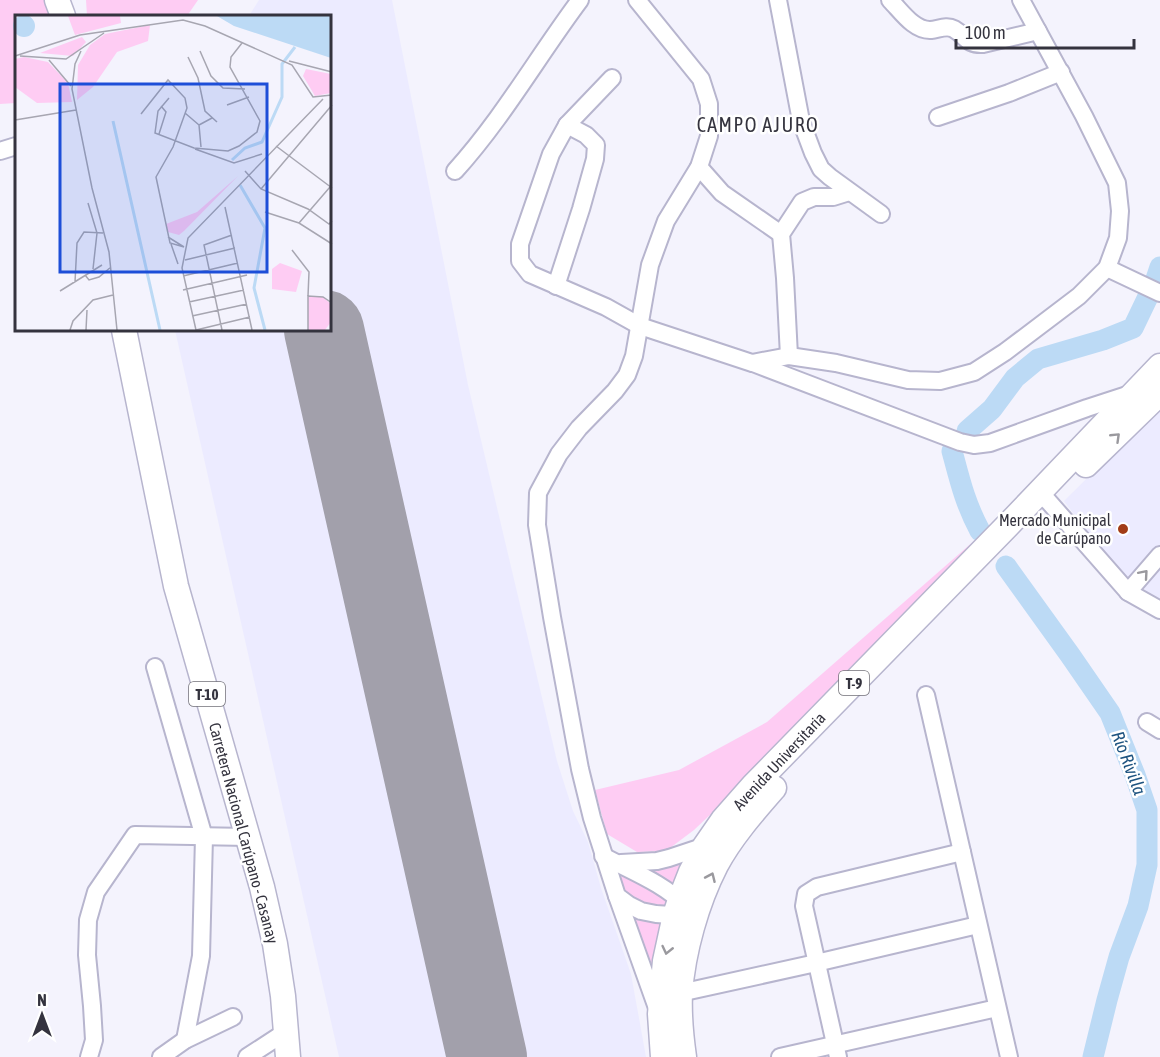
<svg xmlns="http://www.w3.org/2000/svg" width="1160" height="1057" font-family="'Asap Condensed',sans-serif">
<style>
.built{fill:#ecebff}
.green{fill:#feccf3}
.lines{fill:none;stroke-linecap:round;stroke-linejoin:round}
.river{stroke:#bcdaf5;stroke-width:21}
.runway{stroke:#a2a0ab;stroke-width:80}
.minor-casing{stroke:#b7b5ce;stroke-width:20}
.highway-casing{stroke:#b7b5ce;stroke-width:27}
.minor{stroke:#fff;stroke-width:16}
.highway{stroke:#fff;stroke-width:24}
.oneway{stroke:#9a999e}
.poi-dot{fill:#a23c17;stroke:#fff;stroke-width:2}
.labels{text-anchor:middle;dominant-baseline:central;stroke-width:5;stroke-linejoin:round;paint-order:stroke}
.shield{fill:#fff;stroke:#717078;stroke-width:1.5}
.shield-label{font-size:15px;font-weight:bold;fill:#34333e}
.poi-label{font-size:16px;fill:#34333e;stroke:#fff;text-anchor:end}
.street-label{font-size:16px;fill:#34333e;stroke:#fff}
.water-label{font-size:18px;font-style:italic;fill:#1e5480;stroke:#fff}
.quarter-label{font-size:20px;letter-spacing:1.5px;fill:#34333e;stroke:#fff}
.inset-river{fill:none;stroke:#bcdaf5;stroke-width:3}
.inset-road{fill:none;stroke:#a7a6b1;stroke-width:1.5}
.view{fill:#1d4ed8;fill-opacity:0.15;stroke:#1d4ed8;stroke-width:3}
.inset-edge{fill:none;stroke:#34333e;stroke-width:3}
</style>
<rect width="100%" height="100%" fill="#f4f3fd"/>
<g class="built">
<polygon points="259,0 392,0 468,385 557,761 573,811 588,842 601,888 631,974 646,1057 339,1057 175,330 330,330 330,16 249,16"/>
<polygon points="1160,406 1160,602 1145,596 1107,558 1064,501"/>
</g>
<g class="green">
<polygon points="0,0 46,0 50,16 16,16 16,103 0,104"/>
<polygon points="86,0 198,0 187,16 87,16"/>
<polygon points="999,519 747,780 694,830 666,851 637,852 607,834 595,790 679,770 767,722"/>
<polygon points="705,846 660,1014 638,956 616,863"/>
</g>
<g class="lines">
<g class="river">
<polyline points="967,431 992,409 1015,378 1038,359 1103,340 1133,328 1155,282 1160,267"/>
<path d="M952,451C960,481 965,503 980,531"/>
<polyline points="1006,566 1070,655 1110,713 1135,775 1147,810 1147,865 1138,906 1119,957 1107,1000 1093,1057"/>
</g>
<polyline class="runway" points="324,330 487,1057"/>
<defs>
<g id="minor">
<polyline points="637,0 701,79 709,104 709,136 699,167 666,221 650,265 634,356 627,375 615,391 579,428 559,454 538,493 537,525 552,617 580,769 592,818 617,896 629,905 641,911 656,914 686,916"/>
<polyline points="778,0 801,121 813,153 821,169 830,177 881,214"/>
<path d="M890,0C901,11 914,31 931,30C939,29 947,25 954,29C966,36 967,45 983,44L1038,31"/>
<polyline points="612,78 567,125 551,154 520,244 520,261 530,274 606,307 640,326 752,363 789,356 836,363 908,380 940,381 974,372 1005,352 1079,296 1107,268 1118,238 1120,211 1117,183 1084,116 1021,0"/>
<polyline points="938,117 1009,93 1061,72"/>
<polyline points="0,151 16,146"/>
<polyline points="699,167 722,193 781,234"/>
<path d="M455,171C503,118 538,56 580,0"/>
<polyline points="1107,268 1160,293"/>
<polyline points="556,286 581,209 595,159 596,145 586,135 567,125"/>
<polyline points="789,356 785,278 781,234 802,202 814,197 833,197 849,192"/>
<polyline points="753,363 960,442 974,445 990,443 1087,408 1133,393"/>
<polyline points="1039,492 1049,502 1128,592 1160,610"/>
<polyline points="1128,592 1160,555"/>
<polyline points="155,667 204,837 201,956 185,1040"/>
<polyline points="926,695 1009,1057"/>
<polyline points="1147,722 1160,730"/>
<path d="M603,856C633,872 663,883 687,907"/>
<polyline points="621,863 657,861 669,858 705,846"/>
<polyline points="617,896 657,1008"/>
<polyline points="680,993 816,963 978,925"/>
<polyline points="89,1057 94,1040 92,1006 87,955 88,920 96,892 135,835 249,837"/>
<polyline points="161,1057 185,1040 233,1017"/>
<polyline points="247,1057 287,1031"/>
<polyline points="780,1057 997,1008"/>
<polyline points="838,1057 804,906 806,894 817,887 962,852"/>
</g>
<g id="highway">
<polyline points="57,0 63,16"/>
<polyline points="124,330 176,586 262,887 275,944 283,996 288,1057"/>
<polyline points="1086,465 1160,393"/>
<polyline points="663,1057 660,1014 665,961 675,915 680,900 691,872 705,846 723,820 753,786 1008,525 1160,366"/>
<path d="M684,1057C681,1036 679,1014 680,993C683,951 697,902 716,865C731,837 753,812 774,788"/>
</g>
</defs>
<use href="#minor" class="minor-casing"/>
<use href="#highway" class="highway-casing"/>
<use href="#minor" class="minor"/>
<use href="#highway" class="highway"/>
</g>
<defs><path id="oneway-chevron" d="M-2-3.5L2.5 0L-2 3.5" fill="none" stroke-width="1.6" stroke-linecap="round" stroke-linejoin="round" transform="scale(1.5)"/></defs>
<g class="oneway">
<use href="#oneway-chevron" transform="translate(1116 437) rotate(-44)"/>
<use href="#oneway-chevron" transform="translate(1144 574) rotate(-49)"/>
<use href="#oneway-chevron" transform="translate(711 877) rotate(-66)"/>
<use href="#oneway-chevron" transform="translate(667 950) rotate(103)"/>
</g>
<circle class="poi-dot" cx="1123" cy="529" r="6"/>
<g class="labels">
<g class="shield">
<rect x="839" y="671" width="30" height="24" rx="4.5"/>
<rect x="189" y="682" width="36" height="24" rx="4.5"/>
</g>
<g class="shield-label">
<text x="854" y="683">T-9</text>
<text x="207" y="694">T-10</text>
</g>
<g class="poi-label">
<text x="1111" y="520">Mercado Municipal<tspan x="1111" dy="18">de Carúpano</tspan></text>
</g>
<g class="street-label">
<text transform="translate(779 761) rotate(-47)">Avenida Universitaria</text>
<text transform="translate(244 833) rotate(75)">Carretera Nacional Carúpano - Casanay</text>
</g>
<g class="water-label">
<text transform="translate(1129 763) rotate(69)">Río Rivilla</text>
</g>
<g class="quarter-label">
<text x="758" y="124">CAMPO AJURO</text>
</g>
</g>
<g transform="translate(15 15)">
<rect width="316" height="316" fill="#f4f3fd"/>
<path d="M53,1H105L106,8L60,20ZM135,10L133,26L102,37L78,72L62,85L63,50L75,30L90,19ZM67,22L71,27L58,41L25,38ZM9,42L33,47L53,68L57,87L22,88L0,72V44ZM291,54L316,59V78L300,81L288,61ZM223,161L169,216L164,220L153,217L151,209L182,197ZM265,248L287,256L281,277L257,274V254ZM293,281L308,282L316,289V307L310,315H293Z" fill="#feccf3"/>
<path d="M-2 11a11 11 0 1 1 22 0a11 11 0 1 1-22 0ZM202,1H316V43L219,11Z" fill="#bcdaf5"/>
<path class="inset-river" d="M98,106L145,315M217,145L230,133L247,127L267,82V49L280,32M225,170L250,213L239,273L250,315"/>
<path class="inset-road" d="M66,36L60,49L57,74L77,173L94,237L102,315M185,36L196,61L208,73L230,74M0,41L65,20L168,5L190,11L277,50L298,82L317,80M5,41L51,44L89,18M173,42L183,63L190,96L202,107M34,45L56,71M274,46L317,57M154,83L143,96L140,118L179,133L213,136L224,131L242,117L245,106L215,52L216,42L227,28M212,90L234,82M170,98L184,110M126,99L153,65L170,83L172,93L158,132L141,162L155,228L169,232M0,105L61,95M144,119L151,97L146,91M261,131L317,173M186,132L184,110L197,103M180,134L219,148L247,139M230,156L246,174L293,194L314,209L317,206M246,174L317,90M73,188L82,218L78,254M210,192L237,315M250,197L284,208L317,229M284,208L315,172M153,222L169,232M156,229L163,249M277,235L294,257L293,281M170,245L220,233M70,260L74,265L84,262L96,252M168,261L223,248M60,267L62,228L69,217L88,218M168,275L232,260M45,276L87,250M174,287L229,275M177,301L232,289M55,315L58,306L78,285L98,280M71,315L72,295M181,315L235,302M181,315L167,253L173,223L308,84M207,315L189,230L217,220M293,315V281L308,282L317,288"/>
<path class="view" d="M45,69H252V257H45Z"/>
<rect width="316" height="316" class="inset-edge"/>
</g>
<g transform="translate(42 1015)" stroke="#ffffff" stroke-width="4.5" paint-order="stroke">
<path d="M0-4.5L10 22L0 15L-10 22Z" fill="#34333e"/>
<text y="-9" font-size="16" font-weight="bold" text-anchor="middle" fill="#34333e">N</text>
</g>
<path d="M956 39v9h178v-9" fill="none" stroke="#34333e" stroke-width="3"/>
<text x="965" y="39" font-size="18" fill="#34333e" stroke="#ffffff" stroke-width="4.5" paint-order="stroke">100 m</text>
</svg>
